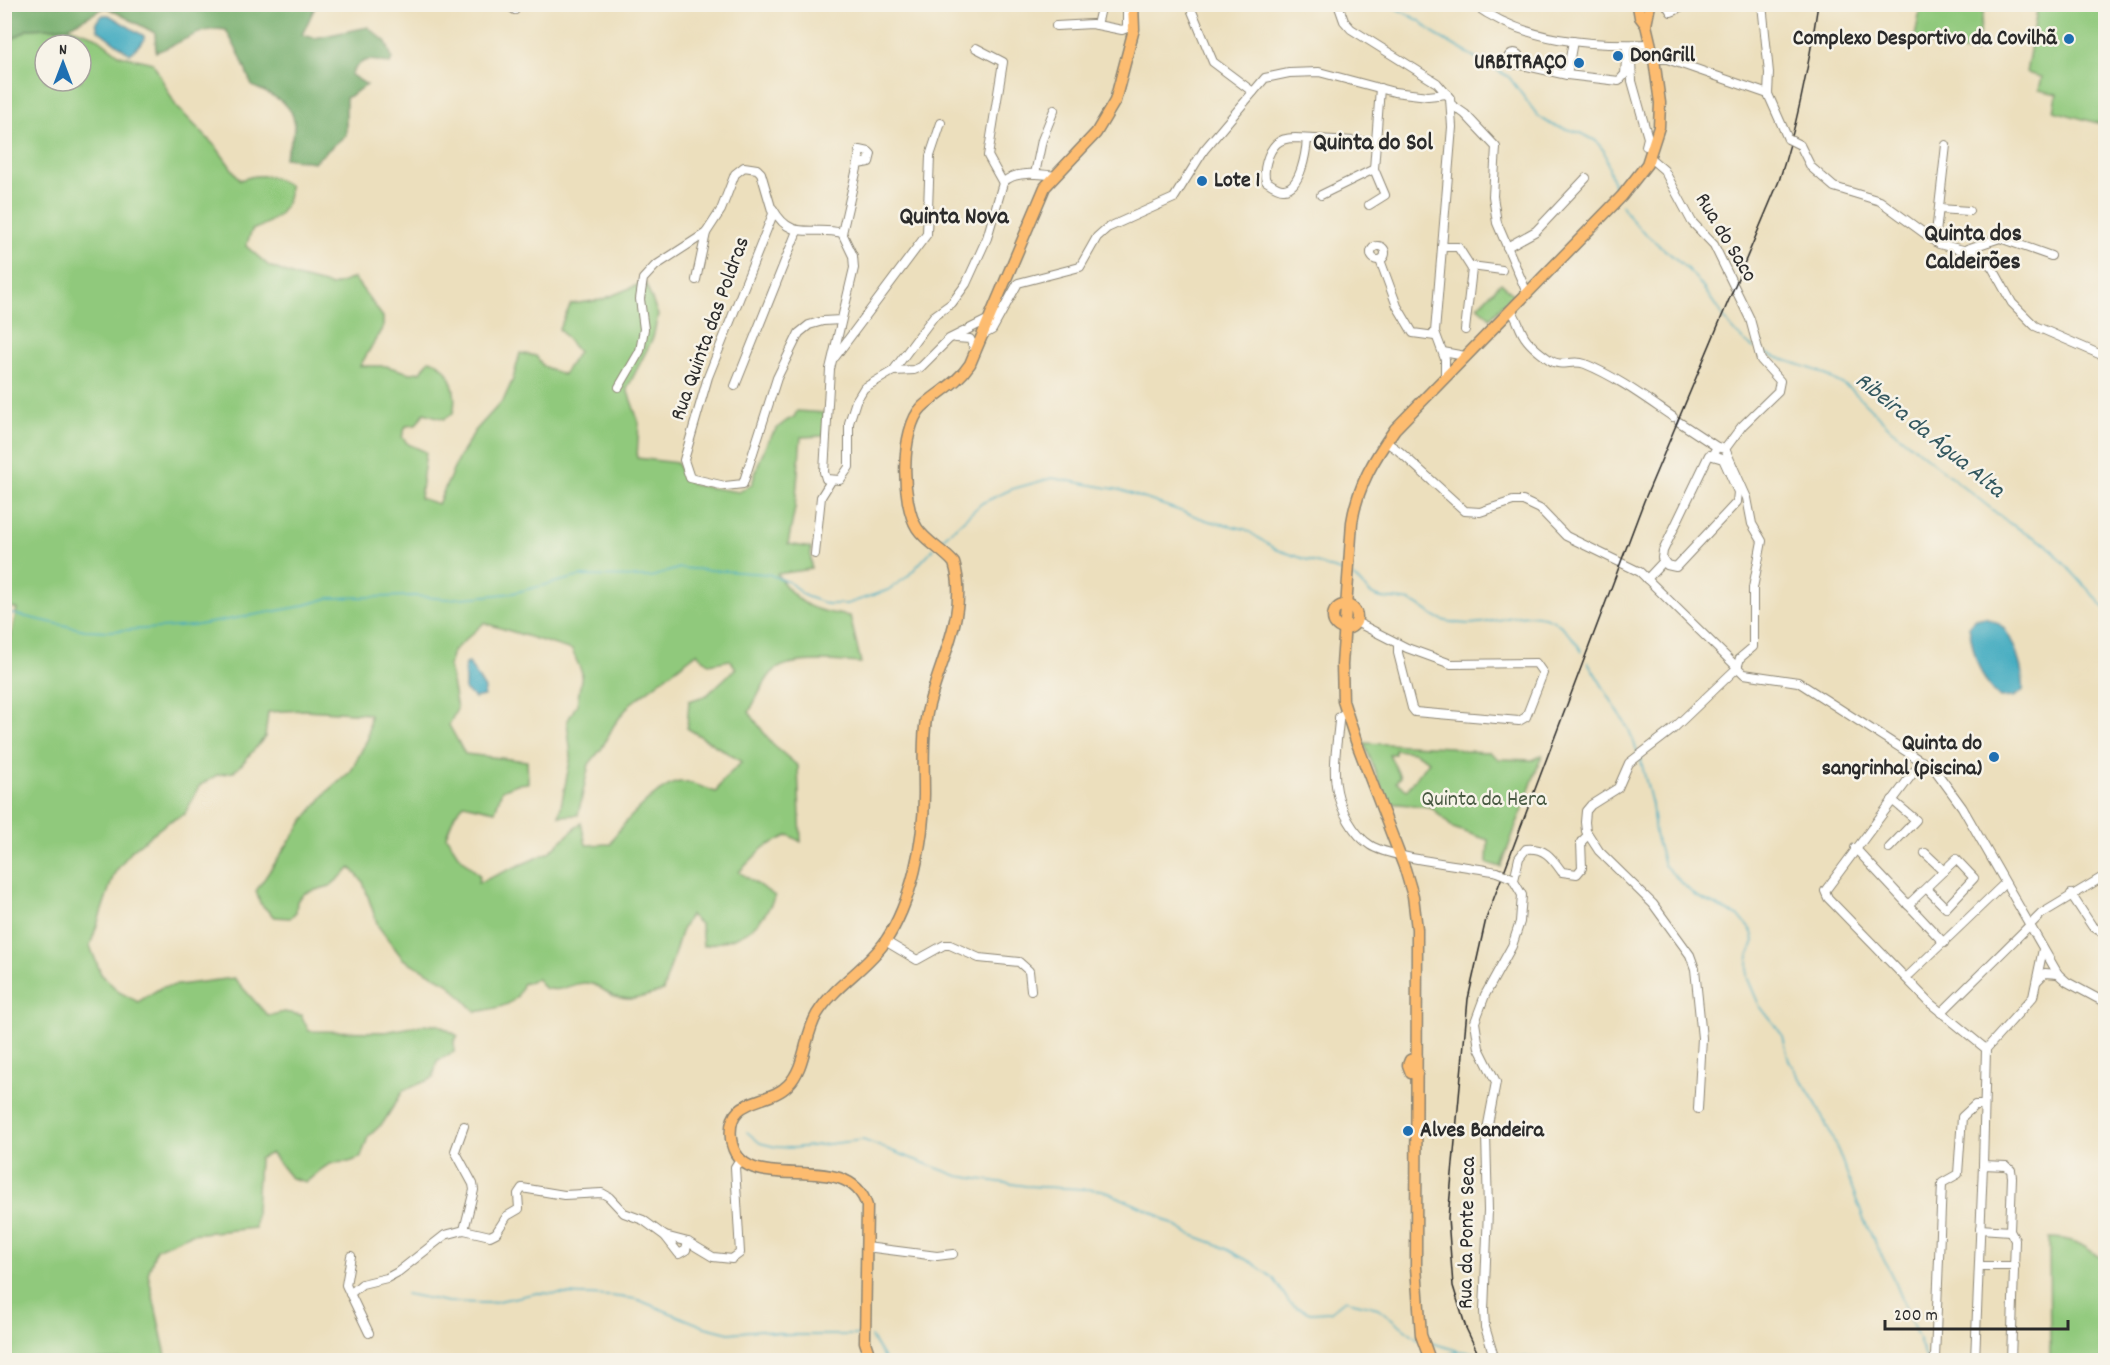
<svg xmlns="http://www.w3.org/2000/svg" width="2110" height="1365" font-family="Dekko,sans-serif">
<style>
.green{fill:#90c97c;stroke:#5e7a54;stroke-width:1.5;fill-rule:evenodd}
.forest{fill:#74ad6c;stroke:#506c4c;stroke-width:1.5}
.water{fill:#40aac0;stroke:#366a76;stroke-width:1.5}
.lines{fill:none;stroke-linecap:round;stroke-linejoin:round}
.stream{stroke:#40aac0;stroke-width:1.5}
.minor-casing{stroke:#8c8574;stroke-width:10}
.major-casing{stroke:#8c8574;stroke-width:13}
.minor{stroke:#fff;stroke-width:8}
.major{stroke:#fdbc70;stroke-width:10}
.rail{stroke:#2b2b2b;stroke-width:1.5}
.minor-bridge-casing{stroke:#8c8574;stroke-width:10;stroke-linecap:butt}
.minor-bridge{stroke:#fff;stroke-width:8}
.poi-dot{fill:#1f6fb2;stroke:#f7f3e8;stroke-width:2}
.labels{text-anchor:middle;dominant-baseline:central;stroke-width:5;stroke-linejoin:round;paint-order:stroke}
.poi-label{font-size:22px;font-weight:bold;fill:#2b2b2b;stroke:#f7f3e8;text-anchor:end}
.street-label{font-size:22px;fill:#2b2b2b;stroke:#f7f3e8}
.park-label{font-size:22px;fill:#495a43;stroke:#f7f3e8}
.neighbourhood-label{font-size:24px;font-weight:bold;fill:#2b2b2b;stroke:#f7f3e8}
.water-label{font-size:24px;font-style:italic;fill:#32575f;stroke:#f7f3e8}
</style>
<rect width="100%" height="100%" fill="#f7f3e8"/>
<filter id="ink" filterUnits="userSpaceOnUse"><feTurbulence type="fractalNoise" baseFrequency=".0167" numOctaves="2"/><feDisplacementMap in="SourceGraphic" scale="12" xChannelSelector="R" yChannelSelector="G"/><feConvolveMatrix kernelMatrix="1 2 1 2 8 2 1 2 1" color-interpolation-filters="sRGB"/></filter>
<filter id="wash" filterUnits="userSpaceOnUse"><feTurbulence type="fractalNoise" baseFrequency=".008" numOctaves="4" result="noise"/><feDisplacementMap in="SourceGraphic" scale="24" xChannelSelector="R" yChannelSelector="G"/><feGaussianBlur stdDeviation="1.35" result="paint"/><feColorMatrix in="noise" values="0 0 0 0 0 0 0 0 0 0 0 0 0 0 0 0 0 1.4 0 .05"/><feComposite in="paint" operator="in"/></filter>
<g filter="url(#wash)">
<rect width="100%" height="100%" fill="#ecdfbd"/>
<g class="green">
<polygon points="1921,5 1985,5 1975,53 1914,42"/>
<polygon points="2038,5 2105,5 2105,125 2054,111 2057,94 2039,90 2042,77 2026,73"/>
<path d="M68,27L95,36L120,55L153,63L176,106L217,148L240,180C259,173 273,174 289,186C291,210 274,222 252,230L246,246L269,266L297,277L332,286L354,278L383,317V327L360,366H386L410,373L421,372L429,360C451,364 458,395 453,413L444,419L424,413L416,425L406,426L402,437L408,444L426,452L420,498L438,504L459,457L475,431L504,399L513,379L520,353L536,356L543,366L563,375L578,352L559,329L571,304L601,300L645,282L658,315L653,338L627,389L639,423L637,458L677,463L682,474L693,485L739,492L752,484C761,457 767,428 794,417L797,411L825,413L824,436L801,437L795,508L788,544L811,548V569L777,574C798,606 813,611 850,616L861,663C838,662 785,655 770,675C762,685 756,700 749,712L772,744L798,766L801,842L789,835L764,847L739,872L775,896C759,932 739,939 703,946L701,925L690,915L681,932L663,991C647,996 630,1003 613,996C603,991 596,982 584,983C566,984 565,993 544,988L537,979L522,984C519,1007 495,1008 476,1012L448,983L403,959L378,926L363,882L351,868L330,886L305,893L297,901L296,912L290,918L274,917L260,903L256,891L304,820L327,792L351,771L368,738L370,714L304,710L268,712L265,737L242,764L233,772L217,775L199,786L185,814L168,822L131,851L114,874L90,946L101,974L119,992L138,1002L162,987L234,978L268,1016L284,1012L301,1015L309,1031L385,1032L423,1025H439L458,1036L454,1041V1052L437,1061L433,1078L403,1091L383,1123L368,1137L361,1157C345,1165 348,1161 334,1163C324,1164 314,1177 306,1182L291,1178L271,1153L259,1159L255,1228L191,1234L156,1249L148,1274L167,1360H5L4,667L17,609L4,605V44L28,29ZM45,45H81V81H45ZM484,623L572,650L582,673L577,704L567,722L571,756L559,816L578,815L589,764L602,748L614,725L630,704L697,653L709,664L730,660L736,668L707,695L689,701L687,728L742,762L723,780L716,792C706,789 691,781 680,782C662,783 616,827 611,844L586,845L581,823L548,853L478,883L480,876L458,855L446,836L455,814L464,804L495,811L502,790L517,784L528,783L527,761L465,754L449,725L457,709L449,666L453,651Z"/>
<polygon points="1501,283 1513,294 1490,318 1478,306"/>
<path d="M1364,743L1451,747L1464,751L1489,752L1499,759L1533,760L1542,755L1501,867L1487,863L1488,840L1453,828L1431,807L1388,803ZM1395,750L1414,752L1429,761L1407,790L1396,782L1400,777L1389,754H1395Z"/>
<path d="M2049,1238C2076,1238 2084,1246 2105,1261V1360H2050Z"/>
</g>
<path class="forest" d="M316,5L302,35L315,38L368,27L386,42L392,58L390,64C371,59 361,56 351,75L367,85L346,98V135L314,162L284,158C305,114 293,104 252,86L240,56L226,30C202,25 179,45 156,52L155,33L106,7L68,27L28,29L5,44V5Z"/>
<g class="water">
<polygon points="103,15 109,15 144,36 144,40 130,54 98,30 96,22"/>
<path d="M1985,617C1989,619 1995,621 1999,624C2013,634 2025,674 2023,691L2013,697L2000,698C1979,681 1973,651 1969,626L1976,619Z"/>
<polygon points="469,663 485,689 484,696 475,698 465,690 465,664"/>
</g>
<g class="lines">
<g class="stream">
<polyline points="1388,4 1420,21 1436,35 1509,77 1538,116 1552,125 1581,133 1596,141 1604,151 1616,193"/>
<path d="M1622,205C1637,234 1670,250 1691,273C1713,296 1727,332 1754,348"/>
<polyline points="1764,353 1818,371 1851,389 1890,428 2009,523 2046,544 2106,609"/>
<polyline points="938,543 982,503 1012,489 1052,478 1120,490 1209,521 1245,529 1275,549 1343,572"/>
<path d="M1353,577C1361,581 1365,591 1373,595C1384,601 1398,598 1410,601C1423,606 1433,618 1446,621C1501,636 1542,582 1582,652"/>
<polyline points="4,612 85,630 110,631 193,626 298,607 329,598 415,596 447,599 475,597 513,593 581,576 651,577 680,568 768,574 789,582 805,596 827,604 847,604 888,590 907,577 933,549"/>
<polyline points="1588,662 1629,730 1638,753"/>
<polyline points="1640,757 1652,805 1655,834 1664,865 1694,895 1740,917 1752,932 1754,941 1749,954 1747,977 1759,1005 1783,1036 1789,1061 1817,1105 1839,1153 1864,1220 1896,1284 1927,1360"/>
<polyline points="747,1132 760,1143 776,1147 793,1148 863,1140 958,1176 1026,1186 1102,1190 1150,1211 1189,1234 1219,1245 1254,1264 1274,1279 1289,1302 1296,1307 1310,1313 1330,1312 1345,1300 1378,1308 1418,1339"/>
<polyline points="406,1294 448,1302 489,1303 537,1293 611,1296 636,1299 705,1327 729,1333 761,1330 787,1335 860,1335"/>
<polyline points="871,1337 885,1360"/>
<polyline points="1432,1343 1459,1351 1487,1354"/>
<polyline points="1499,1355 1557,1360"/>
<polyline points="1437,1359 1459,1351"/>
</g>
</g>
</g>
<g filter="url(#ink)">
<g class="lines">
<defs>
<g id="minor">
<polyline points="506,4 515,10"/>
<polyline points="1189,4 1213,62 1253,92"/>
<polyline points="1338,4 1344,21 1351,29 1437,83 1450,98 1452,127 1435,332 1445,359 1445,378"/>
<path d="M1473,4C1525,42 1589,46 1651,44"/>
<polyline points="1666,4 1671,12 1676,10 1677,4"/>
<polyline points="1762,4 1769,73 1768,94"/>
<polyline points="1677,8 1690,4"/>
<polyline points="1097,25 1102,4"/>
<polyline points="1056,26 1092,24 1122,30 1127,28 1127,4"/>
<polyline points="976,48 1003,62 988,156 1003,183"/>
<circle cx="1514" cy="59" r="6"/>
<polyline points="1654,59 1667,59 1768,94 1788,139"/>
<polyline points="1631,61 1632,81 1648,138 1646,146"/>
<polyline points="1517,64 1567,75 1619,81 1625,74 1627,45"/>
<polyline points="1567,75 1573,41"/>
<polyline points="1452,105 1465,114 1496,147 1493,196 1497,223 1527,293"/>
<path d="M1307,139C1306,152 1301,188 1284,189C1278,190 1271,184 1266,181C1262,171 1268,152 1276,144C1281,139 1289,138 1295,138L1376,142"/>
<polyline points="1800,145 1811,167 1834,187 1880,201 1939,244 1975,253 1992,267 2012,303 2035,326 2106,357"/>
<polyline points="1650,158 1664,170 1692,222 1714,245 1750,319 1761,360 1780,381 1778,391 1742,426 1725,449"/>
<polyline points="1035,174 1042,140 1054,110"/>
<polyline points="1321,195 1374,169 1380,88"/>
<polyline points="1369,205 1385,195 1374,169"/>
<path d="M773,209C792,243 812,225 842,233L853,256L854,268L830,369L824,472L826,479L840,480L849,467V423L856,401L864,388L893,371L914,370L921,367L949,339L989,319"/>
<polyline points="1939,209 1969,211"/>
<polyline points="842,233 858,164 869,162 871,154 869,152 860,150 858,164"/>
<polyline points="1935,242 1946,145"/>
<circle cx="1378" cy="253" r="7"/>
<polyline points="1442,247 1458,247 1472,269 1465,330"/>
<polyline points="1507,247 1536,231 1586,178"/>
<polyline points="1967,249 2000,238 2051,256"/>
<polyline points="1380,260 1397,306 1413,333 1435,336"/>
<polyline points="1471,266 1502,270"/>
<polyline points="696,280 706,233"/>
<path d="M1511,310C1517,318 1518,325 1523,334C1528,344 1540,353 1550,360C1561,368 1573,359 1585,364C1617,377 1645,398 1673,417"/>
<polyline points="983,335 992,330 1018,283 1080,267 1097,237 1107,228 1174,198 1204,150 1265,78 1289,73 1319,72 1394,92 1428,96 1447,94"/>
<polyline points="956,338 970,339 976,352"/>
<polyline points="1443,352 1465,356"/>
<polyline points="835,357 927,234 930,156 941,123"/>
<path d="M893,371L934,316L952,303L966,284L987,238L1003,183C1014,170 1040,174 1055,176"/>
<polyline points="735,386 797,231"/>
<polyline points="619,387 640,351 644,329 640,299 643,279 655,266 706,233 721,210 735,174 744,167 757,169 761,173 773,214 708,377 684,460 690,478 725,486 743,484 777,378 799,333 809,325 823,321 841,320"/>
<polyline points="1679,422 1717,447"/>
<polyline points="1386,442 1399,451 1465,511 1480,512 1513,501 1523,501 1540,509 1566,536 1640,572 1744,674 1798,682 1935,770 1962,807 2058,974 2067,982 2106,1003"/>
<polygon points="1709,455 1723,459 1738,492 1737,502 1676,567 1667,565 1662,558 1663,551"/>
<polyline points="815,554 821,497 831,481"/>
<polyline points="1647,579 1663,562"/>
<polyline points="1356,622 1407,648 1451,664 1536,663 1543,673 1526,717 1519,721 1415,712 1412,708 1398,653 1398,644"/>
<path d="M1346,712L1339,717V721C1337,744 1332,769 1337,791C1341,810 1353,834 1370,845C1389,858 1469,866 1497,872"/>
<polyline points="1922,761 1825,891 1828,898 1931,1004 1986,1049"/>
<polyline points="1855,848 1944,943"/>
<polyline points="1889,848 1916,820 1892,800"/>
<polyline points="1925,853 1944,871"/>
<path d="M1514,880L1519,858L1526,849C1545,847 1552,858 1562,872L1577,874L1582,868L1581,842L1588,835"/>
<polyline points="2071,894 2092,926 2106,935"/>
<polyline points="1908,905 1956,859 1974,878 1946,908 1926,888"/>
<polyline points="885,941 917,960 944,945 950,945 979,958 1019,962 1029,971 1031,990"/>
<polyline points="1906,978 2005,883"/>
<polyline points="2037,981 2045,973 2058,974"/>
<polyline points="1941,1013 2041,914 2106,875"/>
<polyline points="1698,1109 1702,1038 1695,969 1690,955 1653,904 1599,851 1586,831 1585,822 1586,811 1591,805 1618,788 1629,763 1672,730 1737,668 1740,658 1753,647 1753,588 1762,541 1752,524 1747,498 1725,449 1717,447 1713,454"/>
<polyline points="464,1126 455,1151 473,1184 474,1190 464,1230"/>
<polyline points="1983,1165 1986,1049 2033,997 2043,949"/>
<polyline points="1980,1229 2010,1231"/>
<polyline points="665,1236 679,1254 686,1250 688,1242"/>
<polyline points="866,1247 937,1256 953,1254"/>
<polyline points="351,1256 346,1285 369,1333"/>
<polyline points="1979,1266 2015,1266"/>
<polyline points="350,1294 362,1284 387,1278 398,1272 445,1235 464,1230 490,1236 496,1233 507,1216 519,1209 518,1194 522,1188 564,1195 602,1193 609,1197 624,1213 643,1220 665,1236 688,1242 713,1257 732,1259 740,1253 735,1167 740,1159"/>
<polyline points="1935,1358 1942,1183 1958,1174 1962,1117 1975,1105 1984,1105"/>
<polyline points="1495,1360 1485,1327 1484,1311 1488,1210 1486,1135 1496,1082 1479,1048 1475,1022 1485,995 1512,946 1520,922 1522,895 1512,878"/>
<polyline points="1975,1360 1983,1165 2006,1166 2011,1170 2012,1177 2010,1231 2015,1240 2011,1360"/>
</g>
<g id="major">
<polyline points="1646,25 1650,5"/>
<circle cx="1345" cy="617" r="12"/>
<polyline points="1417,1074 1411,1073 1408,1065 1410,1060 1417,1057"/>
<path d="M871,1360L865,1342L867,1206C848,1143 740,1203 731,1139C726,1095 768,1106 788,1085C806,1067 804,1036 817,1014C834,986 866,969 885,942C912,902 924,841 924,794C924,767 922,739 927,713C937,665 970,613 954,563C943,550 926,542 917,528C901,503 900,429 922,407C939,391 956,385 970,364L1045,187L1096,133L1115,101L1134,29L1133,4"/>
<path d="M1430,1360L1421,1335L1416,1267L1417,929L1413,896L1405,869L1356,741L1343,701L1342,665L1352,522C1358,485 1374,459 1395,429L1622,196L1647,164L1659,127L1660,103L1654,59L1646,25L1640,17L1638,6"/>
</g>
</defs>
<use href="#minor" class="minor-casing"/>
<use href="#major" class="major-casing"/>
<use href="#minor" class="minor"/>
<use href="#major" class="major"/>
<path class="rail" d="M1481,1360L1466,1328L1453,1286L1448,1218L1468,999L1486,919L1644,501L1779,181C1798,123 1809,65 1818,4"/>
<defs>
<g id="minor-bridge">
<polyline points="1788,139 1800,145"/>
<polyline points="1497,872 1512,878"/>
</g>
</defs>
<use href="#minor-bridge" class="minor-bridge-casing"/>
<use href="#minor-bridge" class="minor-bridge"/>
</g>
</g>
<g class="poi-dot">
<circle cx="2069" cy="39" r="6"/>
<circle cx="1618" cy="56" r="6"/>
<circle cx="1579" cy="63" r="6"/>
<circle cx="1202" cy="181" r="6"/>
<circle cx="1994" cy="757" r="6"/>
<circle cx="1408" cy="1131" r="6"/>
</g>
<g class="labels">
<g class="poi-label">
<text x="2057" y="39">Complexo Desportivo da Covilhã</text>
<text x="1630" y="56" text-anchor="start">DonGrill</text>
<text x="1567" y="63">URBITRAÇO</text>
<text x="1214" y="181" text-anchor="start">Lote 1</text>
<text x="1982" y="744">Quinta do<tspan x="1982" dy="25">sangrinhal (piscina)</tspan></text>
<text x="1420" y="1131" text-anchor="start">Alves Bandeira</text>
</g>
<g class="street-label">
<text transform="translate(1725 238) rotate(59)">Rua do Saco</text>
<text transform="translate(711 329) rotate(-70)">Rua Quinta das Poldras</text>
<text transform="translate(1468 1233) rotate(-89)">Rua da Ponte Seca</text>
</g>
<g class="park-label">
<text x="1484" y="800">Quinta da Hera</text>
</g>
<g class="neighbourhood-label">
<text x="1373" y="144">Quinta do Sol</text>
<text x="954" y="218">Quinta Nova</text>
<text x="1973" y="235">Quinta dos<tspan x="1973" dy="28">Caldeirões</tspan></text>
</g>
<g class="water-label">
<text transform="translate(1929 436) rotate(39)">Ribeira da Água Alta</text>
</g>
</g>
<rect width="2110" height="1365" fill="none" stroke="#f7f3e8" stroke-width="24"/>
<g transform="translate(63 63)"><circle r="28" fill="#f7f3e8" stroke="#a5a39c" stroke-width="1.5"/>
<path d="M0-4.5L10 22L0 15L-10 22Z" fill="#1f6fb2"/>
<text y="-9" font-size="16" font-weight="bold" text-anchor="middle" fill="#2b2b2b">N</text>
</g>
<path d="M1885 1320v9h183v-9" fill="none" stroke="#2b2b2b" stroke-width="3"/>
<text x="1894" y="1320" font-size="18" fill="#2b2b2b" stroke="#f7f3e8" stroke-width="4.5" paint-order="stroke">200 m</text>
</svg>
